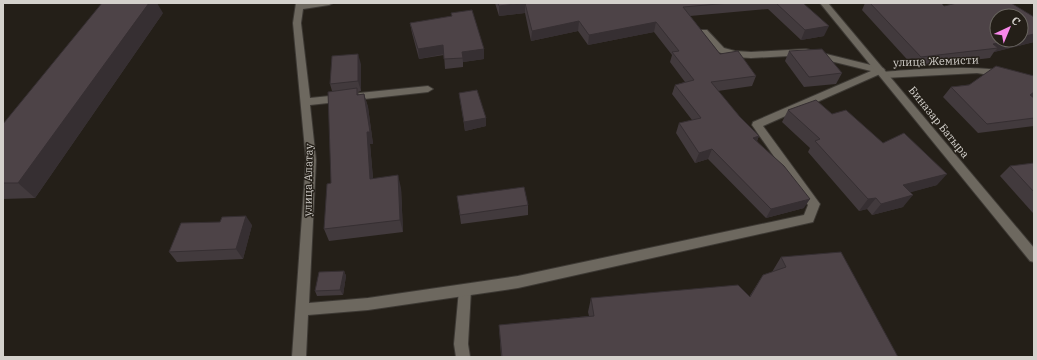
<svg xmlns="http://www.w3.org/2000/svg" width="1037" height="360" font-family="'IBM Plex Serif',serif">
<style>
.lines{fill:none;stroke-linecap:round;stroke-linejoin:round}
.service-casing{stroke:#3d3934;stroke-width:2}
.minor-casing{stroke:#3d3934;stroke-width:2}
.tertiary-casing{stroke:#3d3934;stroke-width:2}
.service{fill:#6d685f;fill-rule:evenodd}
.minor{fill:#6d685f;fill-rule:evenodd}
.tertiary{fill:#6d685f;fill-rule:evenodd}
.wall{fill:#423a3d}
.shaded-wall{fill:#362f32}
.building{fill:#4d4347;stroke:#362f32}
.labels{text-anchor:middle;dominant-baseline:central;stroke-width:3;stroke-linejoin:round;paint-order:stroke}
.street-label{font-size:11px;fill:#d4d1cc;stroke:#241f18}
</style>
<rect width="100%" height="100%" fill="#241f18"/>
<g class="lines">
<defs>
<polygon id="service" points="465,284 470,286 471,290 468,344 470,357 456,357 454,344 459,290 460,286"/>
<path id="minor" d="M296,3H333L329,5L303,9L301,23L310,98L428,86L433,89L428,92L310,105L316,160L309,303L368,298L518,276L804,215L808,205L752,125L753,122L871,71L806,55L751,58L734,57L718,52L701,34V30H707L724,48L735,51L751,52L806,49L883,68L885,70L883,72C901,70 998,63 1008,74L1003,77L977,73L884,78L881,77L880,74L763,126L820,204L813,222L518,288L368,310L308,315L306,357H292L306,160L293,23Z"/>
<polygon id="tertiary" points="820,3 828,3 1034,248 1034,262 1030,261"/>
</defs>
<use href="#service" class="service-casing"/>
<use href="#minor" class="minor-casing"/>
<use href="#tertiary" class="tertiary-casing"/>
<use href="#service" class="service"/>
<use href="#minor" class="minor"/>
<use href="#tertiary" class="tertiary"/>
</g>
<g class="wall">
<polygon points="495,3 803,3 824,36 801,40 768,9 690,16 720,54 756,76 752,86 718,91 740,117 759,136 757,141 804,208 766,218 708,159 695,163 676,133 679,123 692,120 672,94 675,85 685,82 670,62 672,55 654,32 588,45 578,31 531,41 525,13 499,16"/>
<polygon points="865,3 941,3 944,6 1034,17 1034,42 994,52 990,58 914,67 862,10"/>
<polygon points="163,13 35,198 3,199 3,124"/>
<polygon points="451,13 484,59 463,62 463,67 445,69 444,55 419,59 412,33 410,23 452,16"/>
<polygon points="789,51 842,73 836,84 804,87 785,61"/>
<polygon points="361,64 361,91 358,92 359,95 364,94 368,107 373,144 370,144 373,178 401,188 403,232 329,241 324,229 331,183 332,91 330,84"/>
<polygon points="1034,76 1034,97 1033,97 1034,98 1034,126 978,133 943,97 951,87"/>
<polygon points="459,93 486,126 465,131"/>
<polygon points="788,110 832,114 883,143 937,185 910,192 903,207 872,215 867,209 859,211 808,152 810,148 782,122"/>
<polygon points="1034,163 1034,213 1033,213 1000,176 1010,166"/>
<polygon points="457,196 528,205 528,215 461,224"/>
<polygon points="252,225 243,259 177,262 169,252"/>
<polygon points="781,257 898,357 501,357 499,325 589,316 588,312 591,298 749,297 763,275 772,272"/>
<polygon points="344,271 346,276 343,295 317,296 315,291"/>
</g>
<g class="shaded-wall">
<polygon points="149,3 157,3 163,13 35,198 18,183"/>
<polygon points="525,3 525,13 499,16 499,6"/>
<polygon points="579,21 578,31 531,41 532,31"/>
<polygon points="656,22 654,32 588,45 589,35"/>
<polygon points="829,26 824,36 801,40 805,30"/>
<polygon points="1034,34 1034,42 994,52 998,48 993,44 1010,40 1021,40 1021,37"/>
<polygon points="443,45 444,54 419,59 418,49"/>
<polygon points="484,49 484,59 463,62 462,52"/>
<polygon points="358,54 361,64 361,91 358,81"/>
<polygon points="1034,92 1034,97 1021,105 1030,95"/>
<polygon points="364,94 368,107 373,144 370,144 374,191 370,179"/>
<polygon points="486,118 486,126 465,131 464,122"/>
<polygon points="759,136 755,145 753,138"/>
<polygon points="712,149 708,159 695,163 699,153"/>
<polygon points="947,174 937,185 894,197 903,185"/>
<polygon points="398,175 401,188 403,232 400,220"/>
<polygon points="913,195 903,207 872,215 881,204"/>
<polygon points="876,198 867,209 859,211 868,199"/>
<polygon points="810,199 804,208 766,218 771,209"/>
<polygon points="246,216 252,225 243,259 236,249"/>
<polygon points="344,271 346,276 343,295 340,290"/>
</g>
<g class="building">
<polygon points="102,3 149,3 18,183 3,183 3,124"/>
<polygon points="498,3 523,3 499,6"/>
<polygon points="525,3 730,3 683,7 720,54 738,51 756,76 711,82 740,117 759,136 753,138 784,166 810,199 771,209 712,149 699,153 679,123 701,118 675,85 694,80 672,52 679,51 656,22 589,35 579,21 532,31"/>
<polygon points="776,3 803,3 829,26 805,30"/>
<polygon points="870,3 941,3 944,6 957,3 1011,3 1034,17 1034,34 1021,37 1021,16 997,16 997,40 1010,40 993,44 998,48 921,57"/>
<polygon points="472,10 484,49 462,52 463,58 444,59 443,45 418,49 410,23 452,16 451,13"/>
<polygon points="822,49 842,73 809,77 789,51"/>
<polygon points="358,54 358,81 330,84 332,56"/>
<polygon points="996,66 1034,76 1034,92 1030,95 1034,98 1034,118 987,124 951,87 969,85"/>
<polygon points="357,88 357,95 364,94 370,132 367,132 370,179 398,175 400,220 324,229 327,184 331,183 328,92"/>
<polygon points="477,90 486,118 464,122 459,93"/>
<polygon points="816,100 832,114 846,110 883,143 904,133 947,174 903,185 913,195 881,204 876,198 868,199 815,141 820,139 788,110"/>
<polygon points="1034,163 1034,192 1010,166"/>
<polygon points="524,187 528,205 460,215 457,196"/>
<polygon points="246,216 236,249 169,252 181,223 220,222 222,217"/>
<polygon points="841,252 898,357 502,357 499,325 594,316 591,298 738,285 750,297 763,275 786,267 781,257"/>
<polygon points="344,271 340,290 315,291 319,272"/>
</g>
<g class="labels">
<g class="street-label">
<text transform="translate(936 61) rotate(-2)">улица Жемисти</text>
<text transform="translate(939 122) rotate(51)">Биназар Батыра</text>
<text transform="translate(308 180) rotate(-89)">улица Алатау</text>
</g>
</g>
<rect width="1037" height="360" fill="none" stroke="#d4d1cc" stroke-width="8"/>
<g transform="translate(1009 28) rotate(44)"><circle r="19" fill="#241f18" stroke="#6a6660"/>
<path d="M0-3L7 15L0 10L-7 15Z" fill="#f888ea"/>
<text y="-6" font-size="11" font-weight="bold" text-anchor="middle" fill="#d4d1cc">С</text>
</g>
</svg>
